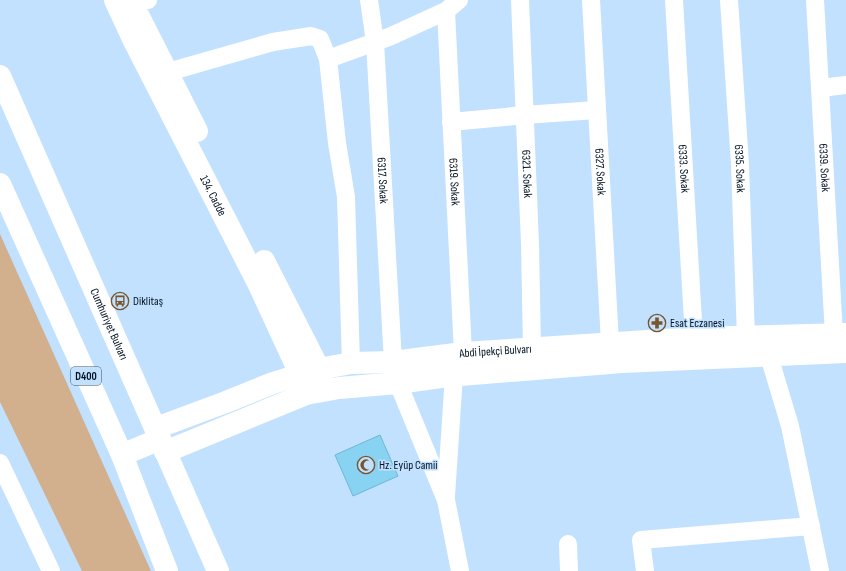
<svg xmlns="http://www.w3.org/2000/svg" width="846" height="571" font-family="'Sofia Sans Condensed',sans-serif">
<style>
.green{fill:#d2b08e}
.building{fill:#89d3f2;stroke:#6db7d5}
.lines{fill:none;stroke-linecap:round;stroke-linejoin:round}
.street{stroke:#fff;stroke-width:18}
.secondary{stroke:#fff;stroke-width:22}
.highway{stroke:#fff;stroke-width:22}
.labels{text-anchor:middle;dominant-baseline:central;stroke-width:3;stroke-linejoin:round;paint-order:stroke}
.shield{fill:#c2e1fe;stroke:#3b4f63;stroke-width:1}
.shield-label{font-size:11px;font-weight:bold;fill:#011121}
.street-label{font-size:12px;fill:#011121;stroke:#c2e1fe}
.poi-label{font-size:12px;fill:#011121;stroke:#c2e1fe;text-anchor:start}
</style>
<rect width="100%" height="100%" fill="#c2e1fe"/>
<polygon class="green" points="0,234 151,571 82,571 0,402"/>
<polygon class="building" points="380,435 398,476 353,496 335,455"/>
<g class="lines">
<g class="street">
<path id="s1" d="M369,0L375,42L393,362"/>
<path id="s2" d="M520,0L530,244L532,348"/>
<path id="s3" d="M591,0L610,343"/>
<path id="s4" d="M674,0L694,338"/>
<path id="s5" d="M729,0L740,164L746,337"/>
<path id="s6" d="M815,0L834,335"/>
<polyline points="133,3 148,0"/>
<path id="s7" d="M446,11L463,353"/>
<polyline points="328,59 389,37 446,11 459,0"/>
<polyline points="168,72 273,42 311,36 320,39 328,59 337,143 346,197 351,363"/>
<polyline points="821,88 846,85"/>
<polyline points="451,122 525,115 596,110"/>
<polyline points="769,356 790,426 820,571"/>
<polyline points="398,383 446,500 460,571"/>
<polyline points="0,463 51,571"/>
<polyline points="446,496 454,375"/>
<polyline points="568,544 569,571"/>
<polyline points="645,571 641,540 811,526"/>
</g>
<g class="secondary">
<path id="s8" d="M115,0L134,41L259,285L300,374L304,387"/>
<polyline points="131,1 197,131"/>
<polyline points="264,261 319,369 323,383"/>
<path id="s9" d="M156,428L226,402L273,383L319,369L351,363L393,362L463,353L694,338L846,334"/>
<polyline points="165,452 306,394 339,388 398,383 448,376 622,362 846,352"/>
</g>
<g class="highway">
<path id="s10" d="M0,76L218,571"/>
<polyline points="0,184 122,455 167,571"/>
<polyline points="122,455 160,439"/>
</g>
</g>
<defs>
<symbol id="bus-ring" viewBox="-11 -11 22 22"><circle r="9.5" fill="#c2e1fe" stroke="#79552e" stroke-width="1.5"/><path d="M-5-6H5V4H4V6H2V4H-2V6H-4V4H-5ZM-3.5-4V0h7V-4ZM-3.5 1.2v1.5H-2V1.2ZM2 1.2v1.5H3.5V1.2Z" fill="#79552e"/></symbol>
<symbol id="pharmacy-ring" viewBox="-11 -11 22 22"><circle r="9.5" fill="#c2e1fe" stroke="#79552e" stroke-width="1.5"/><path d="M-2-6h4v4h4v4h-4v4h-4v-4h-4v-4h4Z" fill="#79552e"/></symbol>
<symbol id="mosque-ring" viewBox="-11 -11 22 22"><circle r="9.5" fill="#c2e1fe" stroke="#79552e" stroke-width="1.5"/><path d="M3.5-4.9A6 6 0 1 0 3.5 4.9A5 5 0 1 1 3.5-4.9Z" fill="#79552e"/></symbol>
</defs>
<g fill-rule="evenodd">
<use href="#bus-ring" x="110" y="291" width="20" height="20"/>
<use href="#pharmacy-ring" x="647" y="313" width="20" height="20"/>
<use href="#mosque-ring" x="356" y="455" width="20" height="20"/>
</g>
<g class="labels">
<rect class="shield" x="71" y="367" width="30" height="18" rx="3"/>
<g class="shield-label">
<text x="86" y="376">D400</text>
</g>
<g class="street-label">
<text stroke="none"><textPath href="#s5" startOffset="169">6335. Sokak</textPath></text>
<text stroke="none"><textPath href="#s6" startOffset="168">6339. Sokak</textPath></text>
<text stroke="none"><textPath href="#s4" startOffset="169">6333. Sokak</textPath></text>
<text stroke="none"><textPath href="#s3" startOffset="172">6327. Sokak</textPath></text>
<text stroke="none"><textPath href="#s2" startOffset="174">6321. Sokak</textPath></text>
<text stroke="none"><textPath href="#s1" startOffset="181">6317. Sokak</textPath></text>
<text stroke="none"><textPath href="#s7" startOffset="171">6319. Sokak</textPath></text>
<text stroke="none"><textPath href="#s8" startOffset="219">134. Cadde</textPath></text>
<text stroke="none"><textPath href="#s10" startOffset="271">Cumhuriyet Bulvarı</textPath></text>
<text stroke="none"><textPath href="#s9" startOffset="351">Abdi İpekçi Bulvarı</textPath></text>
</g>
<g class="poi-label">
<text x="133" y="301">Diklitaş</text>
<text x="670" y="323">Esat Eczanesi</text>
<text x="379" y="465">Hz. Eyüp Camii</text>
</g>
</g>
</svg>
